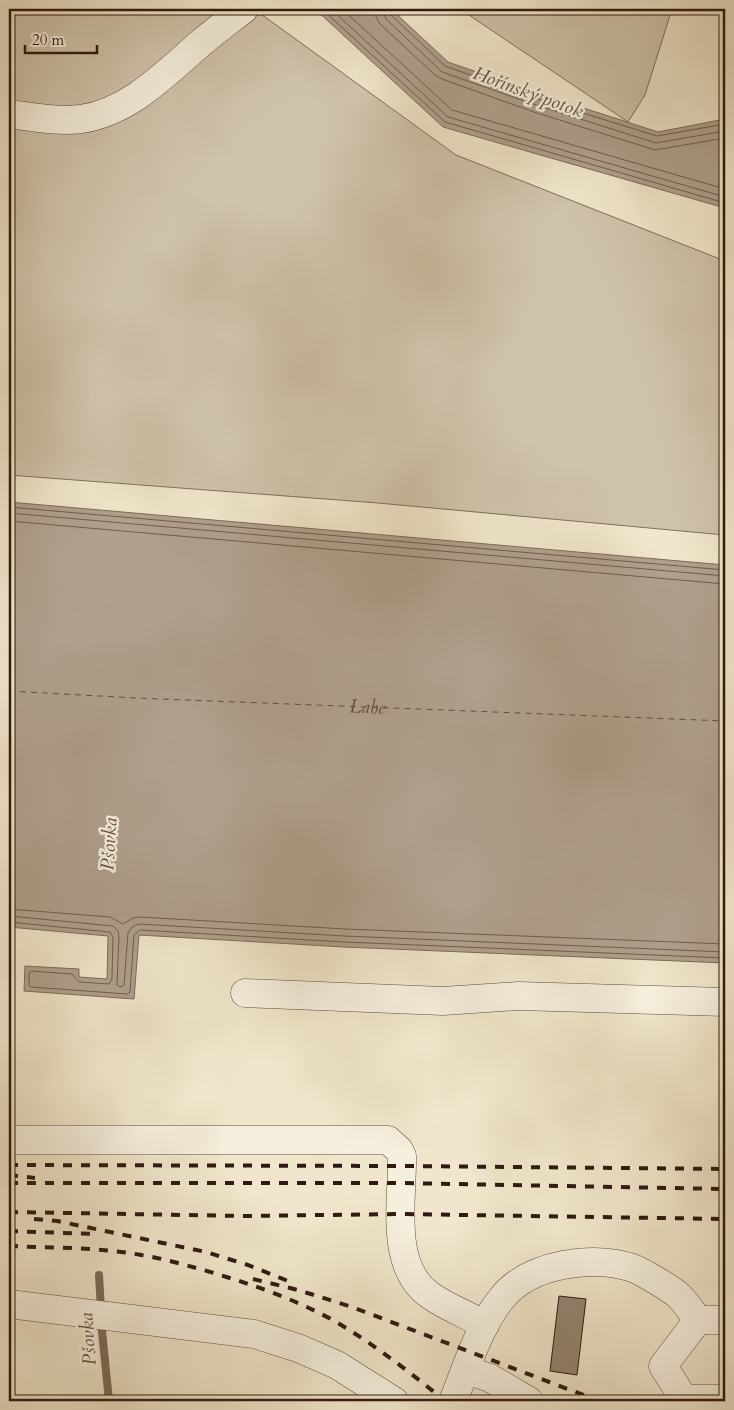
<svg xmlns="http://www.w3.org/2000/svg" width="734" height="1410" font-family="Cardo,serif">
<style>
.green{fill:#cfc3ab;stroke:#806e5e}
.water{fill:#afa08c;stroke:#7c6a5b}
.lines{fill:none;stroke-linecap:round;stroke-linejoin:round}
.shore{stroke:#705c4e;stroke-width:1}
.stream{stroke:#7c6a5b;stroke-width:8}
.ferry{stroke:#634f42;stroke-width:1;stroke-dasharray:6 5;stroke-linecap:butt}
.building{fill:#948472;stroke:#301911}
.minor-casing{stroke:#604c40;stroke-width:29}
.minor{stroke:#f5efdd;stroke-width:28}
.rail{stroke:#301911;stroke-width:4;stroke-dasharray:9 9;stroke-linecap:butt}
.labels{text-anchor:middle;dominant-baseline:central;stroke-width:5;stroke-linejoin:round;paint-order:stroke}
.water-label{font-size:19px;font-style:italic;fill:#634f42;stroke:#f5efdd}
</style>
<rect width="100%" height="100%" fill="#f0e6cb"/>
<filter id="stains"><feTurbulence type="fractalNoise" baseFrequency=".004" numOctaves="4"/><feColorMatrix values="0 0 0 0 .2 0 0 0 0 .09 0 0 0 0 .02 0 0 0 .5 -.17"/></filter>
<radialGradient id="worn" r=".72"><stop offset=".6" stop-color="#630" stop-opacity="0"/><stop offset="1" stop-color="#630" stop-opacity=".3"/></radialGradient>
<g class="green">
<polygon points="9,9 254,9 456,155 725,261 725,535 378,503 9,475"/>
<polygon points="460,9 672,9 645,95 628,122"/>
</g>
<g class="water">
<polygon points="315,9 391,9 448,62 540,94 658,132 725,119 725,208 443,127"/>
<polygon points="9,502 725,565 725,963 344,947 139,935 134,999 24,991 25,966 79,969 79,977 107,979 108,936 9,927"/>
</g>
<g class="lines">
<g class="shore">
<polyline points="322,9 445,122 725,203"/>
<polyline points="331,9 448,117 725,197"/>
<polyline points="342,9 452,110 725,189"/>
<polyline points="375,9 376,17 380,24 435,75 442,79 534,112 655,150 725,138"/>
<polyline points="382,9 386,19 442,72 536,105 656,143 725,131"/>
<polyline points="388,9 390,14 445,66 538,99 657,136 725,124"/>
<polyline points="9,507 725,570"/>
<polyline points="9,513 725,576"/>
<polyline points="9,521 725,584"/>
<polyline points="9,909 110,917 123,924 133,918 140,917 345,929 725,944"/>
<polyline points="9,916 113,926 118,931 119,937 117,985 121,987 124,985 128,933 132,927 139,924 345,936 725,952"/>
<polyline points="9,922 110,932 113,937 112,979 109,984 79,982 72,974 32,971 29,973 29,985 31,987 127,994 130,992 134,935 140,930 344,942 725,958"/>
</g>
<g class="stream">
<polyline points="99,1275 101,1310"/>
<polyline points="101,1321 109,1401"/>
</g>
<path class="ferry" id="s1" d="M9,691L135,698L725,721"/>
</g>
<polygon class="building" points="559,1296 586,1299 577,1375 550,1371"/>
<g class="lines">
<defs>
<g id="minor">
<path d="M9,114C32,117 58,122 81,119C130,112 167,72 202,42C216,30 230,20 244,9"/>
<polyline points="245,993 443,1001 518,996 725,1002"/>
<path d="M9,1140H388L399,1150L402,1156C403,1199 388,1267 431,1296C447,1307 467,1315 485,1325"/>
<polyline points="9,1304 254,1334 298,1348 337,1365 394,1401"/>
<polyline points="698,1320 663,1366 684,1399 725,1399"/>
<polyline points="466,1370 490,1378 529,1401"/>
<path d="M453,1401C466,1369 480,1324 502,1298C530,1263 593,1255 633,1268C641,1271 673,1290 679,1296C686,1303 692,1312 698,1320H725"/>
</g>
</defs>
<use href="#minor" class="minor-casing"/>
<use href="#minor" class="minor"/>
<g class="rail">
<polyline points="9,1165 402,1166 725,1169"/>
<polyline points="9,1175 35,1178"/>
<polyline points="9,1183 401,1183 725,1189"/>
<polyline points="9,1212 246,1216 401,1214 725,1219"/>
<polyline points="34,1219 57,1221 206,1252 248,1265 288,1281"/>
<polyline points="9,1231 94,1234"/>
<path d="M9,1246C53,1248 98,1247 141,1255C161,1258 181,1264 200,1269C248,1283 294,1298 338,1323C376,1346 411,1373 445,1401"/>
<polyline points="253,1279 298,1290 352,1307 586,1396 611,1401"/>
</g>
</g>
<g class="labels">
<g class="water-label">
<text transform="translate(528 92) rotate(20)">Hořínský potok</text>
<text stroke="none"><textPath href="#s1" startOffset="359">Labe</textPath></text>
<text transform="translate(109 844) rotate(-86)">Pšovka</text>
<text transform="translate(88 1339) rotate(-94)">Pšovka</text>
</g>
</g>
<rect width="734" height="1410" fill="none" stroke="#f0e6cb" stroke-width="30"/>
<rect x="10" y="10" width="714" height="1390" fill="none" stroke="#301911" stroke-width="2.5"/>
<rect x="15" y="15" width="704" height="1380" fill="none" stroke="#301911"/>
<path d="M25 45v8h72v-8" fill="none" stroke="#301911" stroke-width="2.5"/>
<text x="32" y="45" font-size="15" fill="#301911" stroke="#f5efdd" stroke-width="4" paint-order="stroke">20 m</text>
<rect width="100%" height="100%" filter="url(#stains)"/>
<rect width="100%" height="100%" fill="url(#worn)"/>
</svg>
